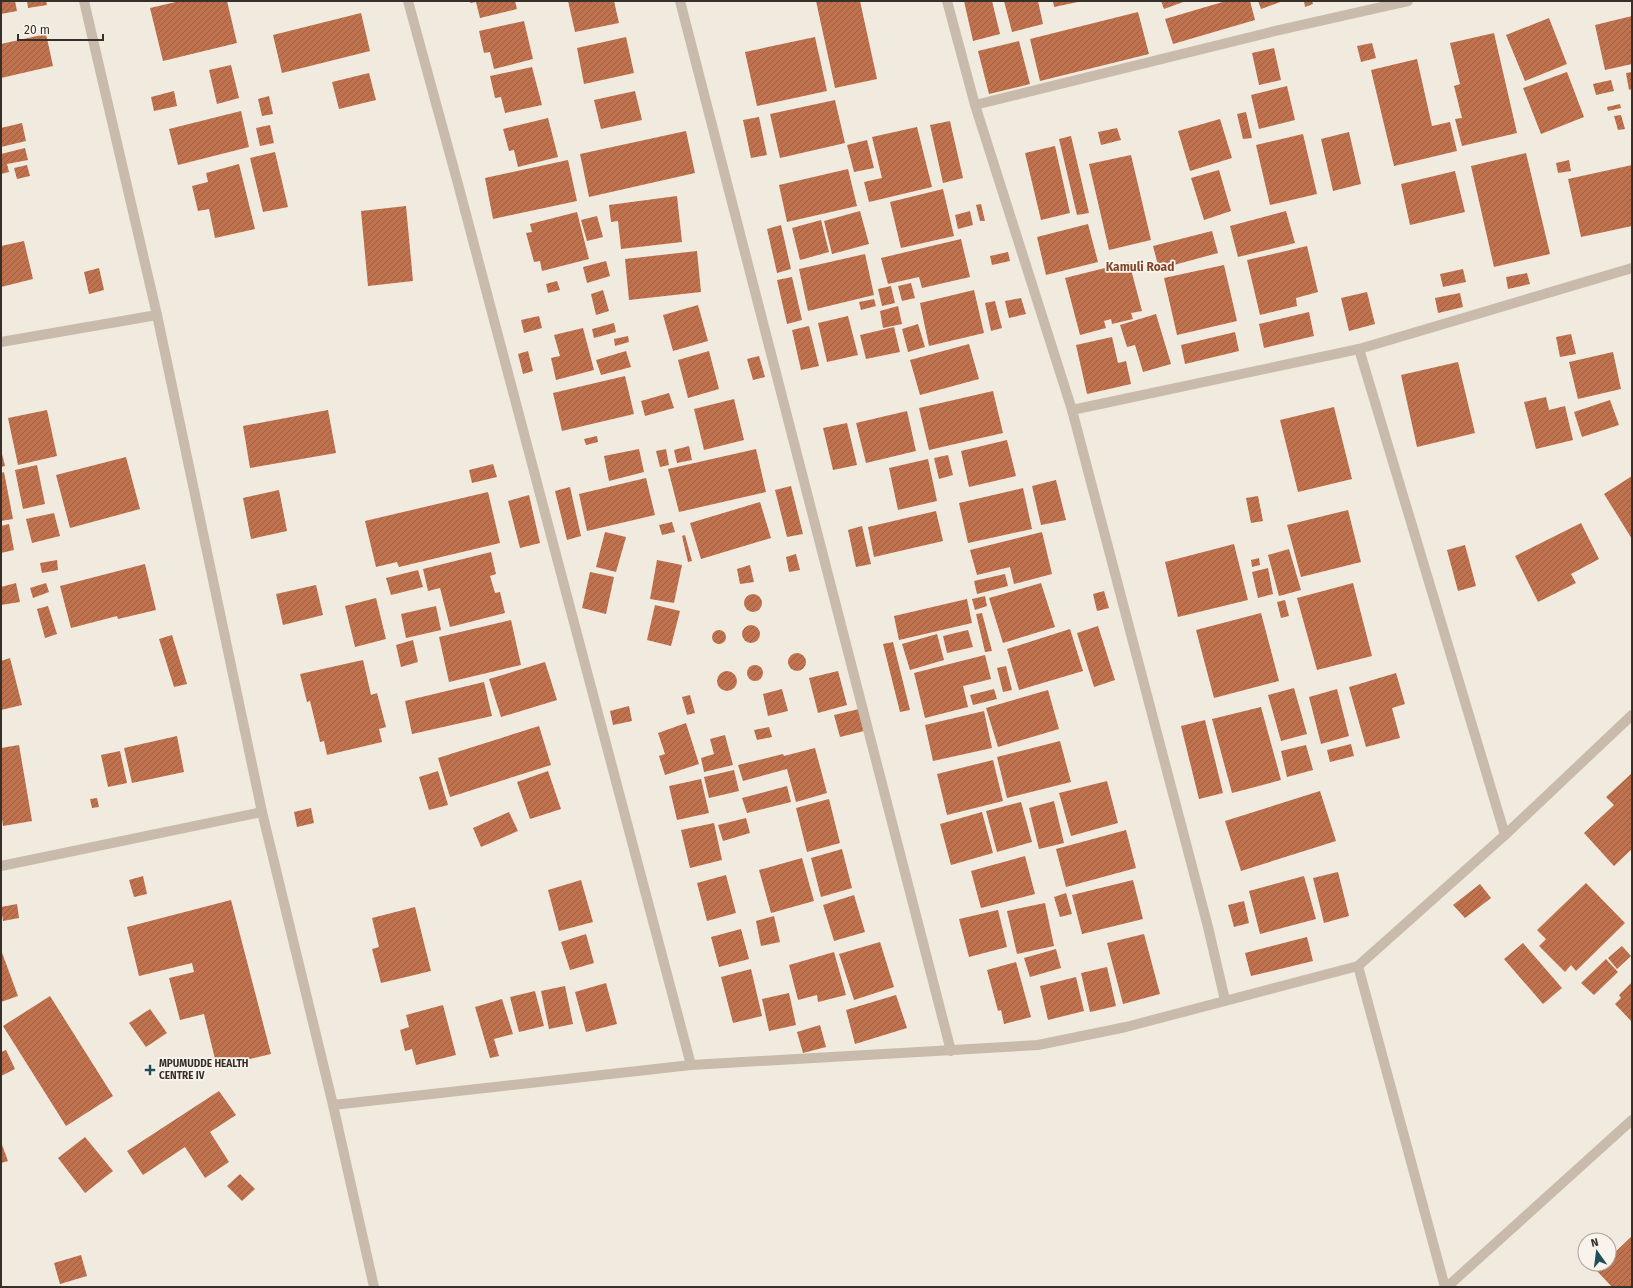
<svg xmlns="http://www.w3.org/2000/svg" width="1633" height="1288" font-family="'Fira Sans',sans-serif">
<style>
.building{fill:url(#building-hatch)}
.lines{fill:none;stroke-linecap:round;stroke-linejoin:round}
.minor{stroke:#c9bbab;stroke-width:10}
.poi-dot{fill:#214f57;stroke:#f9f4eb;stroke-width:1.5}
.labels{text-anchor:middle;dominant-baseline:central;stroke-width:3.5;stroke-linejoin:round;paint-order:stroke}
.poi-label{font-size:10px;font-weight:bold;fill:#372f2a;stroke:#f9f4eb;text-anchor:start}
.quarter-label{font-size:12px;font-weight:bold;fill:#824327;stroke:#f9f4eb}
</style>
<defs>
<pattern id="building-hatch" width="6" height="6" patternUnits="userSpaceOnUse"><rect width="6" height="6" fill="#c0724e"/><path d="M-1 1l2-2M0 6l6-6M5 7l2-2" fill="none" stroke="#9d5e41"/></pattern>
</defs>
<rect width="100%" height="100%" fill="#f1eade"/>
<g class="building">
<polygon points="1,1 15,1 17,11 1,14"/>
<polygon points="27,1 46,1 47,5 28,8"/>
<polygon points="180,1 227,1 237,43 163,61 150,8"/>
<polygon points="470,1 515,1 517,9 480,18 476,2 470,3"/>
<polygon points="568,1 614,1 619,23 575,32"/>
<polygon points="816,1 860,1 877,79 835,88"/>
<polygon points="964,1 992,1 1000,34 973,41"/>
<polygon points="1004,1 1038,1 1043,24 1012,32"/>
<polygon points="1053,1 1078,1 1078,2 1054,7"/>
<polygon points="1161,1 1186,1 1164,9"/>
<polygon points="1226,1 1250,1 1255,20 1173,44 1165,19"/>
<polygon points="1258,1 1283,1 1261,9"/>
<polygon points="1304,1 1312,1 1313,4 1305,7"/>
<polygon points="1138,12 1149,54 1040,81 1030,39"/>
<polygon points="361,13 370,51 282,73 273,35"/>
<polygon points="1632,16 1632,64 1605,70 1595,25"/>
<polygon points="1549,18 1567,64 1525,81 1506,35"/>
<polygon points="524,21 533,59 494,69 490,52 484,53 479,31"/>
<polygon points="1494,33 1517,133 1462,146 1455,119 1462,118 1454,86 1460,84 1450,43"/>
<polygon points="46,34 53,66 1,78 1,44"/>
<polygon points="626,37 634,73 584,84 577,48"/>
<polygon points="815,37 827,91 757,106 745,52"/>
<polygon points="1019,41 1030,84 989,94 978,51"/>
<polygon points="1372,43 1376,58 1361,62 1357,46"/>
<polygon points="1274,48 1281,80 1259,85 1252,53"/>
<polygon points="1417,59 1432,126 1450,122 1457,151 1394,166 1371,70"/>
<polygon points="231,65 239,98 217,104 209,70"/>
<polygon points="532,67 542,105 505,113 501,97 495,98 490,76"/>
<polygon points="1567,72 1584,117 1541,134 1523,88"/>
<polygon points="1632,72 1632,89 1629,90 1626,73"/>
<polygon points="369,73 376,100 339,109 332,82"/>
<polygon points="1611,80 1614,91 1596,95 1593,84"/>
<polygon points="1287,86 1295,120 1259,129 1251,95"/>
<polygon points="174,91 177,106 154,111 151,97"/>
<polygon points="635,91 642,120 601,129 594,100"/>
<polygon points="269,96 273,114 262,116 258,99"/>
<polygon points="835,100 845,143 780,158 770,114"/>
<polygon points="1620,104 1621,108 1608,111 1607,107"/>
<polygon points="241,111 249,147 178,165 169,129"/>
<polygon points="1246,112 1252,138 1243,139 1237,114"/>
<polygon points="1621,115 1625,129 1618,130 1614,116"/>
<polygon points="759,117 767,155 751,158 743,120"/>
<polygon points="548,118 558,157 518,167 514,150 509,151 503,129"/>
<polygon points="1220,119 1232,158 1190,171 1178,131"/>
<polygon points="950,121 963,178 943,183 930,125"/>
<polygon points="22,123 26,141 1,147 1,128"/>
<polygon points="270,125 274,143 260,146 256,128"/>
<polygon points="917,127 932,187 869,202 864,182 882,178 872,137"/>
<polygon points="1117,128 1121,140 1101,145 1098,132"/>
<polygon points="686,131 695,173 589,197 580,154"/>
<polygon points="1349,132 1361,184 1333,191 1321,139"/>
<polygon points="1303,134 1317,194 1270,205 1256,145"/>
<polygon points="1071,136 1089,213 1077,215 1059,139"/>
<polygon points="867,140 874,168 854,172 847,145"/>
<polygon points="1055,146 1070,213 1041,220 1025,153"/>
<polygon points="25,148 28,160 7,164 9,172 1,174 1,154"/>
<polygon points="275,152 288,207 263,212 250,158"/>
<polygon points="1526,153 1550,254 1494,267 1471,166"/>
<polygon points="1131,155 1151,240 1109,250 1089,164"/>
<polygon points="568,160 577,201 493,219 485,178"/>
<polygon points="1569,160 1571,171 1558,173 1556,163"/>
<polygon points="239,164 255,229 215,238 209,209 198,211 192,186 208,182 206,173"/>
<polygon points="27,165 30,176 17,179 14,168"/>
<polygon points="1632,165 1632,226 1581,237 1568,179"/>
<polygon points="848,169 857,206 787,222 779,185"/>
<polygon points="1219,170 1231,211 1204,220 1191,178"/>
<polygon points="1455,171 1465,212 1410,225 1401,184"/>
<polygon points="943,189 954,236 901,248 890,202"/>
<polygon points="677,196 682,242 621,249 618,221 611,222 609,205"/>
<polygon points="981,204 985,221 980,221 976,205"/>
<polygon points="406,206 413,281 368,286 361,211"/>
<polygon points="860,211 869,244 832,254 824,221"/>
<polygon points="970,211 973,225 958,229 955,215"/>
<polygon points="1286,211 1295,243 1238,257 1230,226"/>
<polygon points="577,212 589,259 542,271 540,261 534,262 526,233 532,232 530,224"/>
<polygon points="597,216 603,237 587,241 581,220"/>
<polygon points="821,220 829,252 800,260 792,228"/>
<polygon points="1088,224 1098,262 1046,275 1037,237"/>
<polygon points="781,225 791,269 777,273 767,229"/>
<polygon points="1212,231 1218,253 1159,269 1153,246"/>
<polygon points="961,239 970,277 922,288 919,277 888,284 881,258"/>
<polygon points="24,241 33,279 1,287 1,246"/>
<polygon points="1307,246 1318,292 1296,298 1297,306 1260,315 1247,260"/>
<polygon points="697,251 701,292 629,300 625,259"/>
<polygon points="1008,252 1010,261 992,265 990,256"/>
<polygon points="865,254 874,295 808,311 799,269"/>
<polygon points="606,261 610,276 587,283 583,267"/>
<polygon points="1129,262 1142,311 1131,313 1133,319 1112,324 1111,319 1104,321 1106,328 1080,335 1065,278"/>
<polygon points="1224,265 1237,321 1177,335 1164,278"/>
<polygon points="99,268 104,290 89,294 84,272"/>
<polygon points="1463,269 1466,282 1443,287 1440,274"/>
<polygon points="1527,273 1530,284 1508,289 1506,277"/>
<polygon points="792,277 802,320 787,324 777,280"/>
<polygon points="557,281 560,290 548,293 546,284"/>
<polygon points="911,283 915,298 902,301 898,286"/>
<polygon points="891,286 895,303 882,306 878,289"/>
<polygon points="603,290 609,311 596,315 591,294"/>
<polygon points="974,290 984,333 929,346 920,303"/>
<polygon points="1367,292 1375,324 1349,331 1341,298"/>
<polygon points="1460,293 1463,307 1438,313 1435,298"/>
<polygon points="1021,298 1026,314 1009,318 1005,301"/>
<polygon points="874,299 876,306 861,310 859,302"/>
<polygon points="995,301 1002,328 991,331 985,303"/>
<polygon points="698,305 708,341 673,351 663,315"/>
<polygon points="898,306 902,324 883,328 880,311"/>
<polygon points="1309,312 1314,336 1264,348 1259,324"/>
<polygon points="1156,314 1171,364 1143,372 1135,345 1127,347 1120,325"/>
<polygon points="539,316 542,328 524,333 521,320"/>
<polygon points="848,316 858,355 827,362 818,323"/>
<polygon points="614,323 616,332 594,338 592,329"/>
<polygon points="918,324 925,347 908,352 902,329"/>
<polygon points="809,326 819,366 801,370 792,330"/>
<polygon points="894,327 900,352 866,359 860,335"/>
<polygon points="583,328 594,370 556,380 551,358 560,356 554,335"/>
<polygon points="1235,332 1239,351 1185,364 1181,345"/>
<polygon points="1571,334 1576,354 1560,357 1556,337"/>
<polygon points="628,336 629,342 615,346 614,339"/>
<polygon points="1112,337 1118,363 1126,361 1131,384 1087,394 1076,345"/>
<polygon points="969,344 979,379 920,395 910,360"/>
<polygon points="528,351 533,371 523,374 518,354"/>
<polygon points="626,351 631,367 601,375 596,360"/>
<polygon points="709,351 719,389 688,398 678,360"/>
<polygon points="1613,352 1621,389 1578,399 1569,362"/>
<polygon points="759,356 765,377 753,380 747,359"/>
<polygon points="1458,362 1475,433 1417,447 1401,375"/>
<polygon points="625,376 634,414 562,431 553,393"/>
<polygon points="993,391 1003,433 929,450 919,408"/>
<polygon points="669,393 674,408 645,416 641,401"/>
<polygon points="1546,397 1549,410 1565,406 1573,440 1536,449 1524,402"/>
<polygon points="734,399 744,440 704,450 694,409"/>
<polygon points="1610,400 1619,425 1582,437 1574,412"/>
<polygon points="1334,407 1352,479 1298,492 1280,420"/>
<polygon points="47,410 57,456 18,465 8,418"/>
<polygon points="328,410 336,453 250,468 243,426"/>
<polygon points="907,411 916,451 866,463 856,423"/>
<polygon points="847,423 857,465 833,470 823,428"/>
<polygon points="597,436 598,442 586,445 584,439"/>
<polygon points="1007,440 1016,476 969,487 961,451"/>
<polygon points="689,446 692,460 677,463 674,450"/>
<polygon points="639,449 644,472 609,481 604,456"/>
<polygon points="666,449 669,465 660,467 656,451"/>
<polygon points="756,449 766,492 679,512 668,469"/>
<polygon points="1,450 5,466 1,467"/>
<polygon points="948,455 953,475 939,479 934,458"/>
<polygon points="126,457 140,509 70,528 56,475"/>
<polygon points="928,459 937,501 898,510 889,468"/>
<polygon points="493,464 497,477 472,483 469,470"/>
<polygon points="37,465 45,504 23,509 15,470"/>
<polygon points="4,472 13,519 1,521 1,473"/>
<polygon points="1632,476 1632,539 1604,494"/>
<polygon points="646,478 655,515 587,531 579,494"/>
<polygon points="1056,480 1066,520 1041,525 1032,486"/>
<polygon points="791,486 803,534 787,537 775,490"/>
<polygon points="570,487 581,536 567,540 555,491"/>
<polygon points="1023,488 1032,529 968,543 959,503"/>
<polygon points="279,490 287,531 251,539 243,498"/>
<polygon points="488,492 500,543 399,567 397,562 376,567 365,521"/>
<polygon points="529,495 540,543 520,548 508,501"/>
<polygon points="1258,496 1263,521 1251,523 1246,498"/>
<polygon points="760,502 771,538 701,559 690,523"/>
<polygon points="1348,510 1361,562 1301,577 1287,525"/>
<polygon points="936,511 943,541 874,557 868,527"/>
<polygon points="54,513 60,536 32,543 26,519"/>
<polygon points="672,522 675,532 662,535 659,525"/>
<polygon points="1581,523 1599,559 1571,574 1576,583 1538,602 1515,556"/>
<polygon points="9,524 14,550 1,553 1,526"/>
<polygon points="862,526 871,564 856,567 848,530"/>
<polygon points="605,532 626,537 616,572 596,567"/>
<polygon points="1042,532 1052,574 1014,584 1010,567 977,575 970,550"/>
<polygon points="685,535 692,561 688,562 682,536"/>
<polygon points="1234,544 1248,600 1178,617 1165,562"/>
<polygon points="1465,545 1476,586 1458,591 1447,550"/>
<polygon points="1289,549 1301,590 1279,596 1268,555"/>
<polygon points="491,552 496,574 490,576 495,593 500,592 505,613 450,627 440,588 428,591 423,569"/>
<polygon points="796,554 800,570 789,572 786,557"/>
<polygon points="1259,558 1260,565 1252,567 1251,560"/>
<polygon points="57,560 58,570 42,573 40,563"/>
<polygon points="657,560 682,565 674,603 650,599"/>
<polygon points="145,564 156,610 118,619 117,616 71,628 60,586"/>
<polygon points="750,565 754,582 740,584 737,569"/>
<polygon points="1268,568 1273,594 1258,598 1252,572"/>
<polygon points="418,570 423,587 391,595 386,578"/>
<polygon points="590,572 614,577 606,614 582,608"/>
<polygon points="1005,574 1008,586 977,594 974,581"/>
<polygon points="16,583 20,602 1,605 1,587"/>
<polygon points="46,583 49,592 33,598 30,588"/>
<polygon points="1041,583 1055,627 1003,643 989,598"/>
<polygon points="1353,583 1372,656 1317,670 1297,598"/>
<polygon points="316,585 323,615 283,625 276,594"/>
<polygon points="1104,591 1109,608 1097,611 1093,594"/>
<circle cx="753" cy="603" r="9"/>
<polygon points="985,596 987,606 975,610 972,599"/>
<polygon points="376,598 386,639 355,647 345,606"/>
<polygon points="967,599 972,623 899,640 894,616"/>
<polygon points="1285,600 1289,616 1281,618 1277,602"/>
<polygon points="655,605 680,611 671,646 647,640"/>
<polygon points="48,606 57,634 45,638 37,609"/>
<polygon points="436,606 441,630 406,638 401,614"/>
<polygon points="982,613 992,651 985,652 976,614"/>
<polygon points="1261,613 1279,681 1214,698 1196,630"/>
<polygon points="511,620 521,665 449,682 439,637"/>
<circle cx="751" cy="634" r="9"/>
<polygon points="1098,626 1115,680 1094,687 1077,633"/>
<polygon points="1070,629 1083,671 1019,690 1007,649"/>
<polygon points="968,630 973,647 947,653 943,636"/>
<circle cx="719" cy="637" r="7"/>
<polygon points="937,634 944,660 910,670 902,644"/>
<polygon points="172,635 187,684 174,687 159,639"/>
<polygon points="413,640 418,662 401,667 396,645"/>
<polygon points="893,642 910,710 900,712 883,644"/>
<circle cx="797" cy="662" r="9"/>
<polygon points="985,655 991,679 963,686 968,707 925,718 914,673"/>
<polygon points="10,658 22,705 1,710 1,661"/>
<polygon points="363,660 371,695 377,693 386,727 379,729 382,742 327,755 324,741 320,742 310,701 307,702 300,674"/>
<polygon points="545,662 557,700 501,717 489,679"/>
<circle cx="755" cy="673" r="8"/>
<polygon points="1006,666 1012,690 1003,692 997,668"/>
<polygon points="838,671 847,705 818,713 809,678"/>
<circle cx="727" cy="681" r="10"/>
<polygon points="1396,673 1405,704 1392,708 1400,738 1366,747 1349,687"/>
<polygon points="484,682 492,716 412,734 405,701"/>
<polygon points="1294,688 1307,734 1281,741 1268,695"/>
<polygon points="782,689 788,711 768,716 763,694"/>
<polygon points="994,689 997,699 973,705 970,695"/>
<polygon points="1337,689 1349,736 1321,744 1309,697"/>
<polygon points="1048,690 1059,729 998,747 986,708"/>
<polygon points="690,695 695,713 687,715 682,697"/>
<polygon points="629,706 632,721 613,725 610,711"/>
<polygon points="1261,707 1281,780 1232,793 1212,719"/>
<polygon points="859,709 864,731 840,737 834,715"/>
<polygon points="984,711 992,748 933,761 925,725"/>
<polygon points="1205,720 1223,793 1199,799 1181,726"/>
<polygon points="686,723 699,764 665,775 659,756 665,754 658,733"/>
<polygon points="539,726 551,765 450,797 438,758"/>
<polygon points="769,727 772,737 757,740 754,730"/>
<polygon points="725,735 733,765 704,772 701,758 714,754 710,739"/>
<polygon points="177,736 184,772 132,783 124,748"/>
<polygon points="1060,741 1071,782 1007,798 997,757"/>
<polygon points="1351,744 1354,756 1330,762 1327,750"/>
<polygon points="19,745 32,821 3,826 1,811 1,748"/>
<polygon points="1306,745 1313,770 1287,777 1281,751"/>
<polygon points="815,748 827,793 796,802 787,769 743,781 738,765 783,754 784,756"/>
<polygon points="120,751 127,783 108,787 101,755"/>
<polygon points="993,760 1003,801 947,815 937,774"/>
<polygon points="734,770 739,791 709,798 704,777"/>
<polygon points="438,771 448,805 429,810 419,777"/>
<polygon points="548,771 561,809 530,819 517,782"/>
<polygon points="1632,773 1632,849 1614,866 1584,833 1614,805 1606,797"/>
<polygon points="701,779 709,813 677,820 669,786"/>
<polygon points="1107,781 1118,823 1071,836 1059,793"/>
<polygon points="787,786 791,802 747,813 742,798"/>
<polygon points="1320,791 1336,841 1241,871 1225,821"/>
<polygon points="97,798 99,807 92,808 90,799"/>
<polygon points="829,799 840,843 807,852 796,808"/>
<polygon points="1054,801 1064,843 1039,849 1029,808"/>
<polygon points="1021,802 1032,842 997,852 986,811"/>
<polygon points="311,808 314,823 297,827 294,812"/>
<polygon points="509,812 518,831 481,847 473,828"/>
<polygon points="982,812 993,853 951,865 940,824"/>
<polygon points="746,818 750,833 723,841 718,825"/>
<polygon points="714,823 722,860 690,868 681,830"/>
<polygon points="1126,830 1136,868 1066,887 1056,849"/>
<polygon points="842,849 852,888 821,897 811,858"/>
<polygon points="1025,856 1035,894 981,908 971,871"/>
<polygon points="802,858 814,901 771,913 759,870"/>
<polygon points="1338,872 1349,916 1324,923 1313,878"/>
<polygon points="726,875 736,913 707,921 697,883"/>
<polygon points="143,876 147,894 134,897 129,880"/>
<polygon points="1304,876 1316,919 1260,934 1249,891"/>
<polygon points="581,880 593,922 559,931 548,890"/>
<polygon points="1133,880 1143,919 1082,934 1072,895"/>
<polygon points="1586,883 1625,923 1576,971 1571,965 1565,972 1539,946 1546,939 1537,930"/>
<polygon points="1480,884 1491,898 1465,918 1453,905"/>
<polygon points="1066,893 1072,914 1060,917 1054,897"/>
<polygon points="854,895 865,932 834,941 823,905"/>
<polygon points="231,900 271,1054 217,1067 204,1014 180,1020 169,978 194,972 192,963 139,976 127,927"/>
<polygon points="1244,901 1249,923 1234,927 1228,905"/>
<polygon points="1045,903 1054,946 1017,954 1007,911"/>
<polygon points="17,904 19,918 3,921 1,907"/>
<polygon points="415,907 431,971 381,983 372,949 379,947 372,918"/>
<polygon points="998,910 1007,947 969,957 959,919"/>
<polygon points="774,916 780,942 761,946 756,921"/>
<polygon points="741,929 749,959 719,967 711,937"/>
<polygon points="586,934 594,963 570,970 561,942"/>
<polygon points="1144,934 1160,994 1123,1004 1107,943"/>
<polygon points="1307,937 1313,961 1251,976 1245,953"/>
<polygon points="880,942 894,987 854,1000 839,954"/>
<polygon points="1523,943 1562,988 1543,1004 1504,959"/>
<polygon points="1622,946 1631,956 1617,969 1608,958"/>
<polygon points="1056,949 1061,968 1030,977 1024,958"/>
<polygon points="1,950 18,996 1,1002"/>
<polygon points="834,952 846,995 818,1002 817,995 798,1000 789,965"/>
<polygon points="1606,959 1618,972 1594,995 1581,983"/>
<polygon points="1016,962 1031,1017 1004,1024 1001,1010 998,1011 987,970"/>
<polygon points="1107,967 1116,1006 1090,1012 1081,973"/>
<polygon points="751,969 762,1016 733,1023 721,977"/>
<polygon points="1076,977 1084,1011 1048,1020 1040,986"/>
<polygon points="1632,982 1632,1022 1615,1004 1621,998 1619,995"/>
<polygon points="606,983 617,1024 586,1032 575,992"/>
<polygon points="565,986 573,1024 549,1029 541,991"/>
<polygon points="535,991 544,1026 519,1032 510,997"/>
<polygon points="789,993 796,1025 769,1031 762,999"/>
<polygon points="896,995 907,1028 855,1044 846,1010"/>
<polygon points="50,996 113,1096 66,1126 3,1026"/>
<polygon points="502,999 513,1034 494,1039 499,1056 490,1058 475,1007"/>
<polygon points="443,1005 456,1055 416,1065 412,1049 405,1051 400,1030 409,1027 406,1015"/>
<polygon points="150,1009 167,1033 146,1047 129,1023"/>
<polygon points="820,1025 826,1047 803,1053 797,1032"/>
<polygon points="6,1050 15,1069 1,1076 1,1052"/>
<polygon points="219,1091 236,1115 210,1132 229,1162 205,1178 185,1147 143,1175 127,1151"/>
<polygon points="85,1137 113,1171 85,1193 58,1158"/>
<polygon points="1,1142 8,1161 1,1163"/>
<polygon points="240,1174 255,1189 242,1201 227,1186"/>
<polygon points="1632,1236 1632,1287 1612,1287 1596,1270 1602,1264 1609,1264 1609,1258"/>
<polygon points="81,1255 87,1276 60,1284 54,1263"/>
</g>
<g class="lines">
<g class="minor">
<polyline points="84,1 157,315 262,812 333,1105 374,1287"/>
<polyline points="408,1 458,184 691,1065"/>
<polyline points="680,1 951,1051"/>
<polyline points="947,1 975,105 1072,410 1208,927 1225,1000"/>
<polyline points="975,105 1271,32 1408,1"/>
<polyline points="1,342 157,315"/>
<polyline points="1359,349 1505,835"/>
<polyline points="1072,410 1359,349 1632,268"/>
<polyline points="1,866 262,812"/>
<polyline points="1358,966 1445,1287"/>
<polyline points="333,1105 691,1065 1038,1045 1126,1027 1358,966 1505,835 1632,715"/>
<polyline points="1447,1287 1632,1120"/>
</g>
</g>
<path class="poi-dot" d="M148 1064h4v4h4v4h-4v4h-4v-4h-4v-4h4z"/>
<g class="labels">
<g class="poi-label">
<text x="159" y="1064">MPUMUDDE HEALTH<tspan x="159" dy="12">CENTRE IV</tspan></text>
</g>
<g class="quarter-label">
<text x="1140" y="267">Kamuli Road</text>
</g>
</g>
<rect width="1633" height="1288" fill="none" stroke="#372f2a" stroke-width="4"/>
<g transform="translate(1597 1252) rotate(346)"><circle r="19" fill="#f9f4eb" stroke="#aba59e"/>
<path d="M0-3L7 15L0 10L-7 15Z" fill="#214f57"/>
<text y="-6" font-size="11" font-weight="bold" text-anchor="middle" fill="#372f2a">N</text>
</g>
<path d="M18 34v6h85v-6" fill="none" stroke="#372f2a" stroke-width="2"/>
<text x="24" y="34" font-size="12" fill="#372f2a" stroke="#f9f4eb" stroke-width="3" paint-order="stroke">20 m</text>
</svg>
